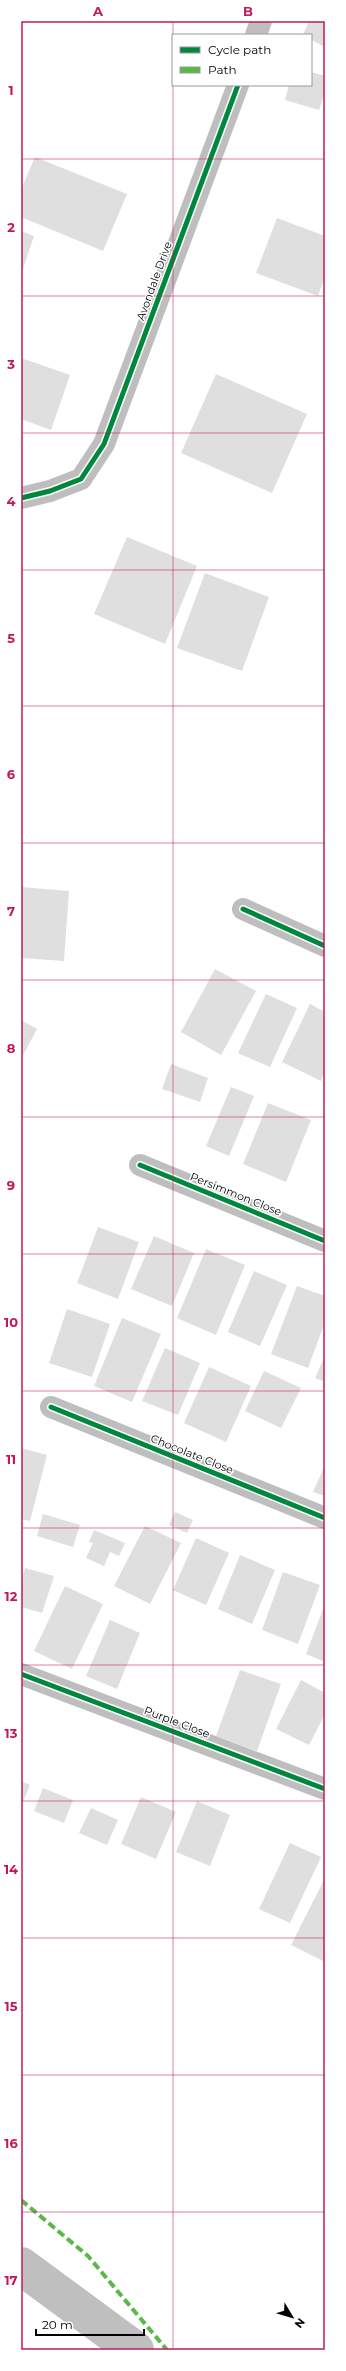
<svg xmlns="http://www.w3.org/2000/svg" width="346" height="2371" font-family="Montserrat,sans-serif">
<style>
.lines{fill:none;stroke-linecap:round;stroke-linejoin:round}
.canal{stroke:#bfbfbf;stroke-width:38}
.building{fill:#dfdfdf}
.minor{stroke:#bebebe;stroke-width:22}
.quiet{stroke:#58b947;stroke-width:4;stroke-dasharray:8 4;stroke-linecap:butt}
.cycleway-casing{stroke:#fff;stroke-width:8}
.cycleway{stroke:#00873e;stroke-width:5}
.grid{fill:none;stroke:#c2185b;stroke-width:1;stroke-opacity:0.55}
.labels{text-anchor:middle;dominant-baseline:central;stroke-width:3;stroke-linejoin:round;paint-order:stroke}
.street-label{font-size:11px;fill:#000;stroke:#fff}
.neatline{fill:none;stroke:#c2185b;stroke-width:1.5}
.grid-label{font-size:13px;text-anchor:middle;font-weight:bold;fill:#c2185b}
</style>
<rect width="100%" height="100%" fill="#fff"/>
<g class="lines">
<polyline class="canal" points="21,2266 135,2350"/>
</g>
<g class="building">
<polygon points="309,21 325,21 325,47 311,40 311,35 303,35"/>
<polygon points="311,72 325,76 325,92 319,110 285,100 289,85 311,85"/>
<polygon points="35,157 127,194 103,251 21,217 21,190"/>
<polygon points="277,218 325,236 325,277 318,296 256,273"/>
<polygon points="21,231 34,236 21,275"/>
<polygon points="21,358 70,375 51,430 21,419"/>
<polygon points="216,374 307,414 272,493 181,453"/>
<polygon points="127,537 197,566 165,644 94,614"/>
<polygon points="205,573 269,597 242,671 177,648"/>
<polygon points="21,887 69,891 64,961 21,958"/>
<polygon points="215,969 256,991 221,1055 181,1032"/>
<polygon points="266,994 297,1008 270,1067 238,1053"/>
<polygon points="310,1004 325,1012 325,1076 323,1075 321,1081 282,1062"/>
<polygon points="21,1020 37,1029 21,1059"/>
<polygon points="171,1064 208,1078 200,1102 162,1089"/>
<polygon points="231,1087 254,1096 229,1156 206,1146"/>
<polygon points="268,1103 311,1120 286,1182 243,1164"/>
<polygon points="98,1227 139,1242 118,1299 77,1283"/>
<polygon points="154,1236 194,1253 172,1306 131,1289"/>
<polygon points="206,1249 245,1265 216,1335 177,1318"/>
<polygon points="254,1271 287,1285 260,1346 228,1332"/>
<polygon points="297,1286 325,1296 325,1322 308,1368 271,1354"/>
<polygon points="67,1309 110,1324 92,1377 49,1363"/>
<polygon points="122,1318 161,1334 132,1402 94,1386"/>
<polygon points="165,1348 200,1363 178,1415 142,1401"/>
<polygon points="325,1356 325,1382 315,1378"/>
<polygon points="209,1367 251,1386 226,1442 184,1423"/>
<polygon points="264,1371 301,1388 281,1428 245,1411"/>
<polygon points="21,1448 47,1455 30,1521 21,1519"/>
<polygon points="325,1465 325,1496 313,1492"/>
<polygon points="175,1512 193,1520 187,1533 169,1525"/>
<polygon points="43,1514 80,1525 73,1547 37,1536"/>
<polygon points="145,1526 181,1543 150,1604 114,1586"/>
<polygon points="94,1530 125,1543 119,1556 110,1552 104,1566 86,1558 93,1543 89,1542"/>
<polygon points="196,1538 229,1553 206,1605 173,1590"/>
<polygon points="240,1555 275,1570 252,1624 218,1609"/>
<polygon points="25,1568 54,1576 42,1613 21,1607 21,1582"/>
<polygon points="283,1572 320,1585 298,1644 262,1630"/>
<polygon points="65,1586 103,1604 72,1669 34,1651"/>
<polygon points="325,1604 325,1662 306,1654"/>
<polygon points="110,1620 140,1633 117,1689 86,1676"/>
<polygon points="240,1670 281,1684 257,1751 216,1736"/>
<polygon points="301,1680 325,1693 325,1714 309,1745 276,1729"/>
<polygon points="21,1781 30,1785 21,1806"/>
<polygon points="43,1788 73,1800 64,1823 34,1811"/>
<polygon points="141,1797 176,1812 156,1859 121,1844"/>
<polygon points="197,1801 230,1815 210,1866 176,1852"/>
<polygon points="91,1808 118,1820 107,1845 79,1833"/>
<polygon points="290,1843 321,1857 290,1923 259,1909"/>
<polygon points="325,1878 325,1962 291,1945"/>
</g>
<g class="lines">
<g class="minor">
<polyline points="256,35 261,21"/>
<polyline points="21,498 50,491 81,479 104,444 238,85"/>
<polyline points="243,909 325,946"/>
<polyline points="140,1165 325,1241"/>
<polyline points="51,1407 325,1518"/>
<polyline points="21,1674 325,1789"/>
</g>
<polyline class="quiet" points="21,2200 88,2256 167,2350"/>
<defs>
<g id="cycleway">
<polyline points="21,498 50,491 81,479 104,444 238,85"/>
<polyline points="243,909 325,946"/>
<polyline points="140,1165 325,1241"/>
<polyline points="51,1407 325,1518"/>
<polyline points="21,1674 325,1789"/>
</g>
</defs>
<use href="#cycleway" class="cycleway-casing"/>
<use href="#cycleway" class="cycleway"/>
</g>
<path class="grid" d="M173,21V35M173,35V85M173,85V2350M21,159H325M21,296H325M21,433H325M21,570H325M21,706H325M21,843H325M21,980H325M21,1117H325M21,1254H325M21,1391H325M21,1528H325M21,1665H325M21,1801H325M21,1938H325M21,2075H325M21,2212H325"/>
<g class="labels">
<g class="street-label">
<text transform="translate(154 281) rotate(-70)">Avondale Drive</text>
<text transform="translate(236 1194) rotate(22)">Persimmon Close</text>
<text transform="translate(192 1454) rotate(22)">Chocolate Close</text>
<text transform="translate(177 1722) rotate(21)">Purple Close</text>
</g>
</g>
<rect width="346" height="2371" fill="none" stroke="#ffffff" stroke-width="44"/>
<rect x="172" y="34" width="140" height="52" fill="#ffffff" stroke="#999999"/>
<rect x="180" y="47" width="20" height="6" fill="#00873e" stroke="#999999"/>
<text x="208" y="54" font-size="12" fill="#000000">Cycle path</text>
<rect x="180" y="67" width="20" height="6" fill="#58b947" stroke="#999999"/>
<text x="208" y="74" font-size="12" fill="#000000">Path</text>
<g transform="translate(292 2317) rotate(128)" stroke="#ffffff" stroke-width="3" paint-order="stroke">
<path d="M0-3L7 15L0 10L-7 15Z" fill="#000000"/>
<text y="-6" font-size="11" font-weight="bold" text-anchor="middle" fill="#000000">N</text>
</g>
<path d="M36 2329v6h108v-6" fill="none" stroke="#000000" stroke-width="2"/>
<text x="42" y="2329" font-size="12" fill="#000000" stroke="#ffffff" stroke-width="3" paint-order="stroke">20 m</text>
<rect x="22" y="22" width="302" height="2327" class="neatline"/>
<g class="grid-label">
<text x="98" y="16">A</text>
<text x="248" y="16">B</text>
<text x="11" y="95">1</text>
<text x="11" y="232">2</text>
<text x="11" y="369">3</text>
<text x="11" y="506">4</text>
<text x="11" y="643">5</text>
<text x="11" y="779">6</text>
<text x="11" y="916">7</text>
<text x="11" y="1053">8</text>
<text x="11" y="1190">9</text>
<text x="11" y="1327">10</text>
<text x="11" y="1464">11</text>
<text x="11" y="1601">12</text>
<text x="11" y="1738">13</text>
<text x="11" y="1874">14</text>
<text x="11" y="2011">15</text>
<text x="11" y="2148">16</text>
<text x="11" y="2285">17</text>
</g>
</svg>
